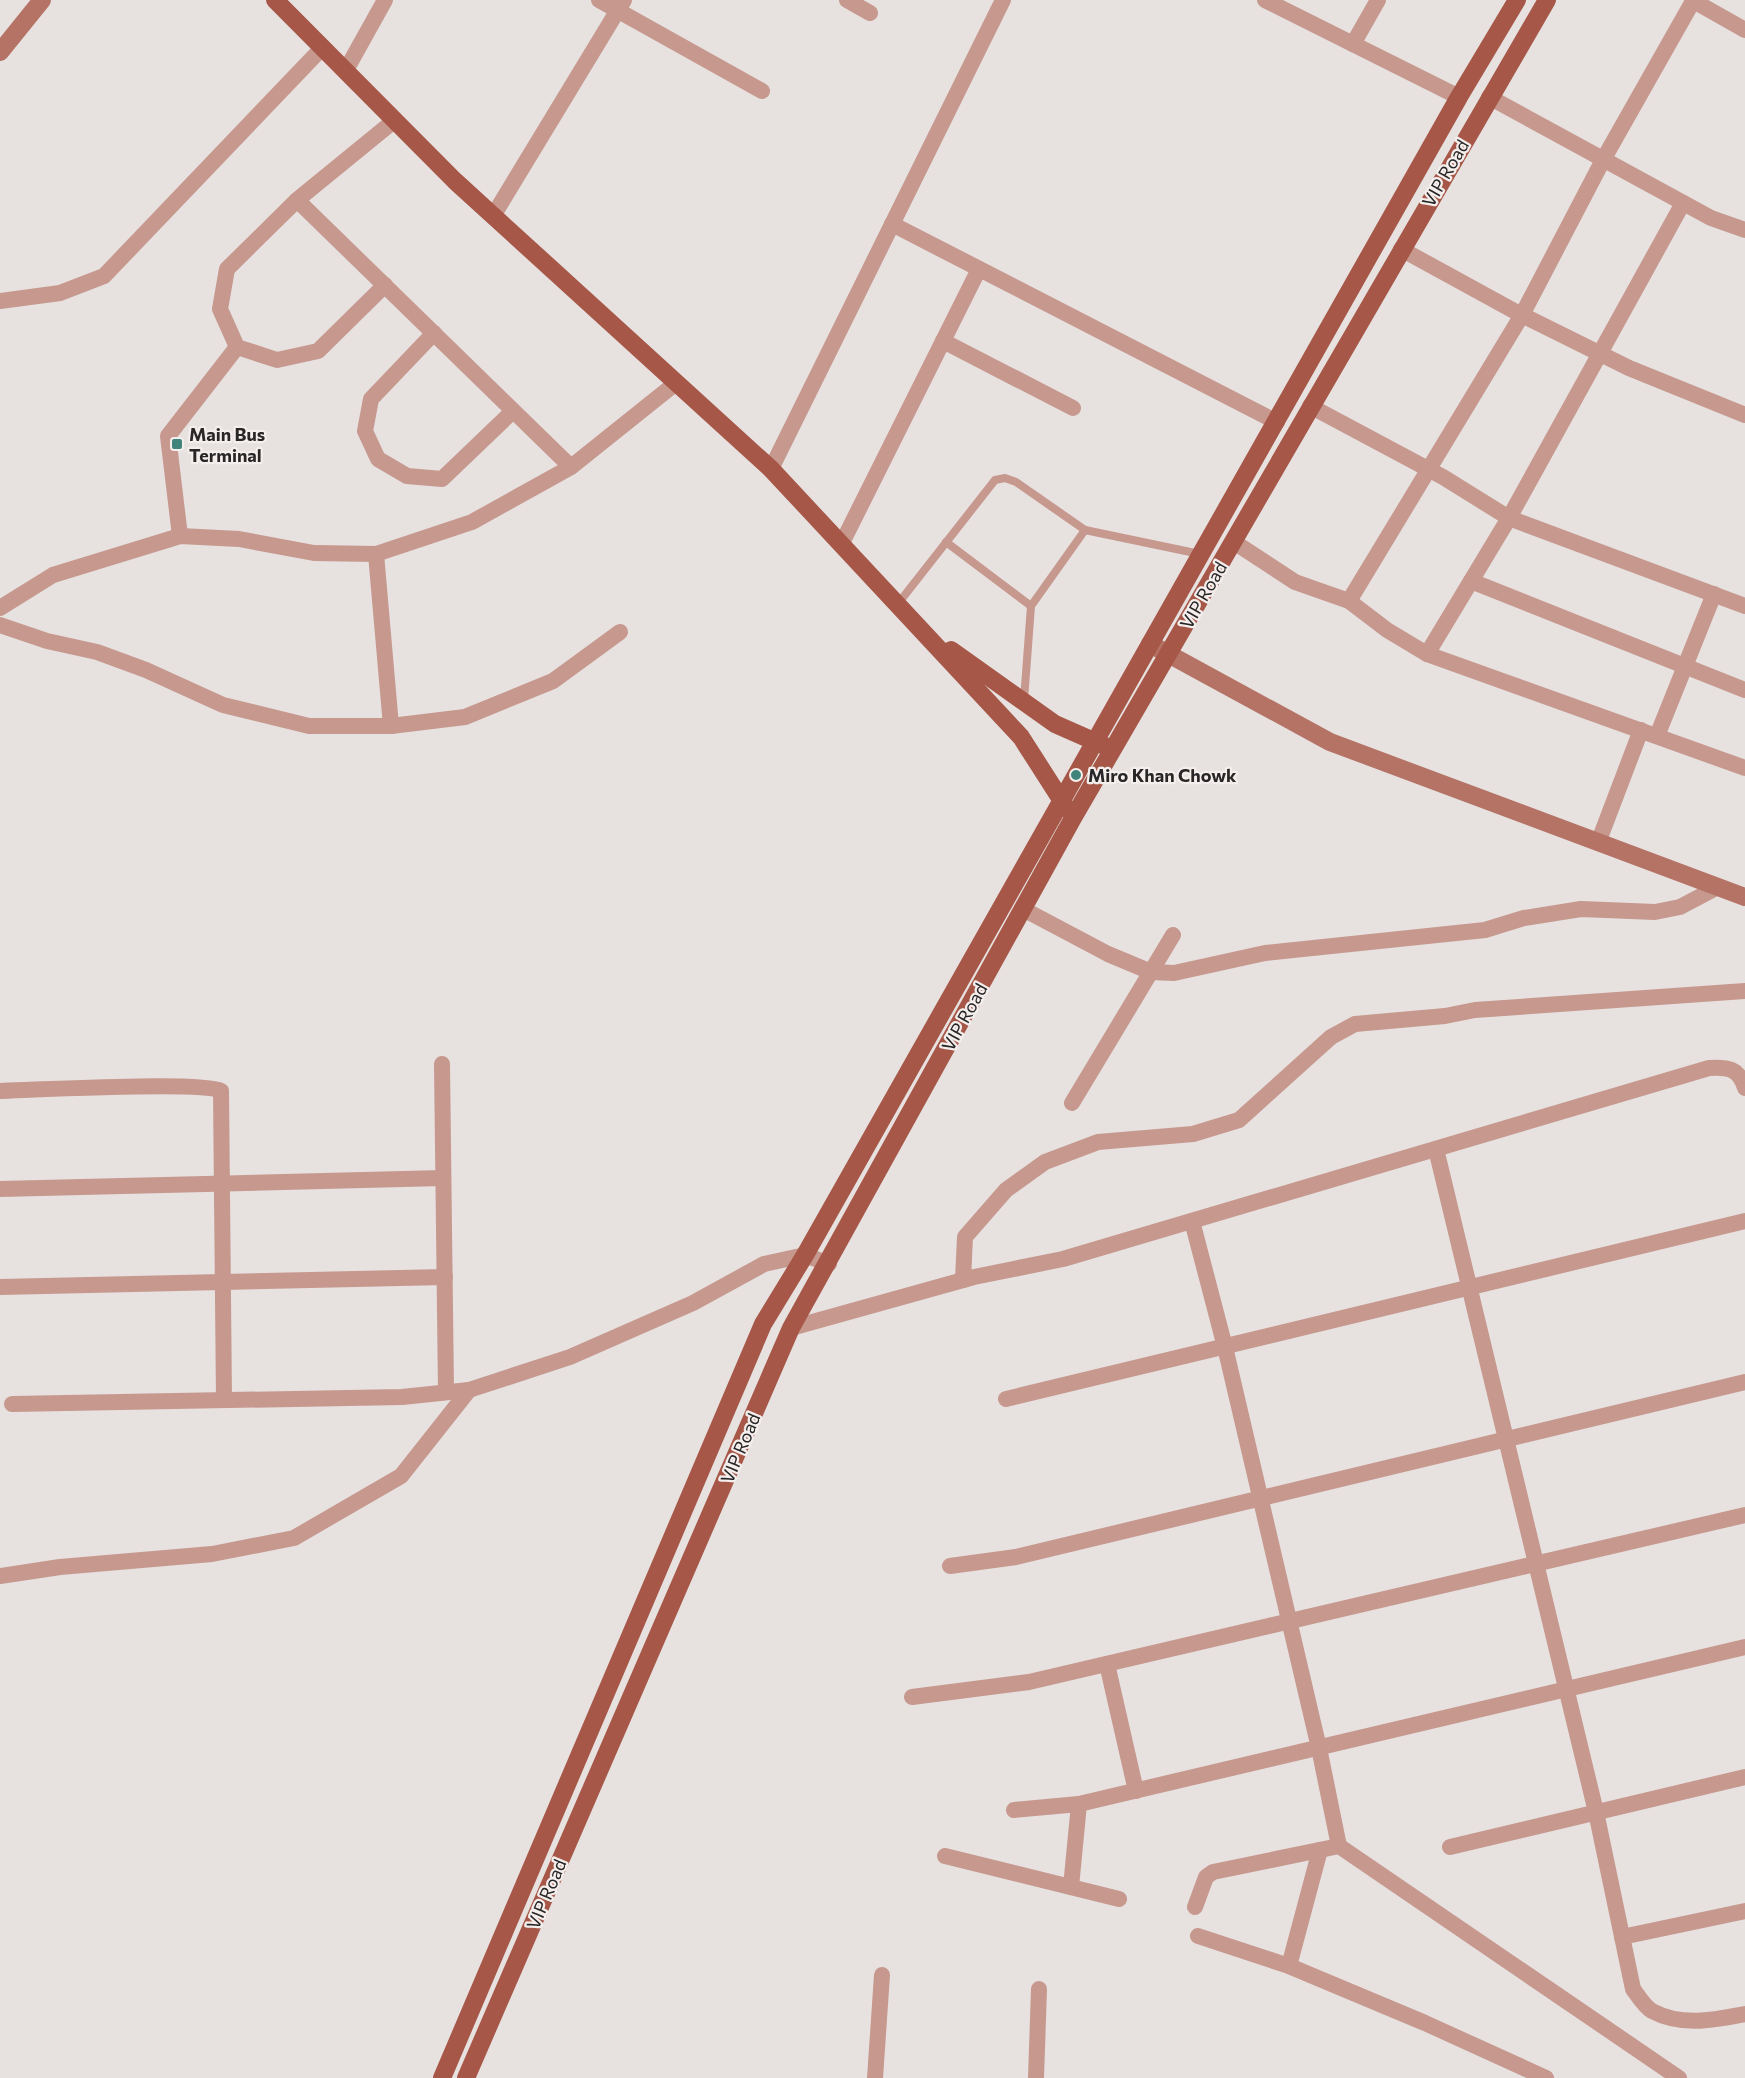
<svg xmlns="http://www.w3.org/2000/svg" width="1745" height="2078" font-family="Commissioner,sans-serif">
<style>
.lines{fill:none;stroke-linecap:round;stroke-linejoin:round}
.lane{stroke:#c6988e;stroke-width:8}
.street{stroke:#c6988e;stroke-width:16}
.secondary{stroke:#b47365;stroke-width:18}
.primary{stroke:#a65747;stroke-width:18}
.poi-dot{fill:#3f857c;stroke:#f4eeed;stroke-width:2}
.labels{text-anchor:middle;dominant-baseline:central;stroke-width:4.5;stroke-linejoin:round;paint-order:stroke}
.street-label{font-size:18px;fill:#282626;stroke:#f4eeed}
.poi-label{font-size:18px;font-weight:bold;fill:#282626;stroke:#f4eeed;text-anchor:start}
</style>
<rect width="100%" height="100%" fill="#e7e1e0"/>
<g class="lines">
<g class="lane">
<polyline points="946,542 1031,606"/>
<polyline points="897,605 995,480 1005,478 1016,482 1085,530 1200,554"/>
<polyline points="1024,700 1031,606 1085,530"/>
</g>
<g class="street">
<polyline points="599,0 762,91"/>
<polyline points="847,0 870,13"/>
<polyline points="1265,0 1459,97"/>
<polyline points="1692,0 1745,30"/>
<polyline points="1353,44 1378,0"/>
<polyline points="346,70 385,0"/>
<polyline points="1489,97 1711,218 1745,230"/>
<polyline points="297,200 571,467"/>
<polyline points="493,216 624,0"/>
<polyline points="892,224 1277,422"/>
<polyline points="1401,249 1516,312 1629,368 1745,415"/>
<polyline points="385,285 318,351 277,360 237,347 220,309 227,269 297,200 395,120"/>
<polyline points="0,301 60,293 104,276 323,47"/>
<polyline points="434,333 371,399 365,431 378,459 407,476 442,479 513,411"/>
<polyline points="943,341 1073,408"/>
<polyline points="1310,406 1443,477 1509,518 1745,606"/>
<polyline points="771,469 1003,0"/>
<polyline points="180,536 168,436 237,347"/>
<polyline points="1234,542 1295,582 1349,601 1387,630 1427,654 1745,768"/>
<polyline points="841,545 979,269"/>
<polyline points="376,554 391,726"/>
<polyline points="1471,581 1745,690"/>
<polyline points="1349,601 1522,315 1603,160 1693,1"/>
<polyline points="0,608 53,575 180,536 239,539 314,553 376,554 472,522 571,467 676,383"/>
<polyline points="0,625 47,641 97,652 146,670 223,705 309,726 391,726 465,717 553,681 620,632"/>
<polyline points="1427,654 1509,518 1683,203"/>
<polyline points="1657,736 1714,594"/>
<polyline points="1598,843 1641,730"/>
<polyline points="1023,909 1108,954 1151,972 1174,973 1265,953 1485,930 1524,918 1581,909 1655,912 1680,907 1716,888"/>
<polyline points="442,1064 446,1392"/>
<path d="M0,1091C33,1090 203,1081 221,1091L224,1400"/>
<polyline points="1072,1103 1173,935"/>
<path d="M1436,1149L1596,1812L1633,1989C1638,1996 1645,2007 1652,2011C1682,2027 1714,2020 1745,2014"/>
<polyline points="0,1189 443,1178"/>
<polyline points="1192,1221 1225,1347 1319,1748 1339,1846"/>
<polyline points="963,1280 965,1237 1006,1190 1045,1162 1098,1142 1193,1134 1239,1120 1331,1037 1355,1024 1445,1016 1475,1010 1745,991"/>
<polyline points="0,1287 445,1277"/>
<path d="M791,1328L974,1277L1063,1259L1709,1068C1728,1067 1739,1068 1745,1088"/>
<polyline points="1006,1399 1745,1221"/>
<polyline points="12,1404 402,1397 469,1390 570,1357 693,1303 764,1264 805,1255 829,1264"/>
<polyline points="950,1566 1016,1557 1745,1382"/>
<polyline points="0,1576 60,1567 212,1554 294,1538 401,1476 469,1390"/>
<polyline points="1107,1664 1136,1791"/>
<polyline points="912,1697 1029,1682 1745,1515"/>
<polyline points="1014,1810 1079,1804 1745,1647"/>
<polyline points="1450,1847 1745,1777"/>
<polyline points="945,1856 1119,1899"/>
<polyline points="1071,1887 1079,1804"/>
<polyline points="1195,1907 1206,1877 1213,1872 1339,1846 1679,2078"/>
<polyline points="1198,1936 1289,1966 1425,2023 1546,2078"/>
<polyline points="1622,1937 1745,1911"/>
<polyline points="1289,1966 1320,1850"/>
<polyline points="875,2078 882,1975"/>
<polyline points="1036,2078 1039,1989"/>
</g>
<g class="secondary">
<polyline points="0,52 42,0"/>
<polyline points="1150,644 1330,742 1745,897"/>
</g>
<g class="primary">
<polyline points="275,0 455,181 771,469 1021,737 1067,809"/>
<polyline points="951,650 1055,724 1105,746"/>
<polyline points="442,2078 763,1324 805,1255 1459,97 1517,0"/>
<polyline points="466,2078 791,1328 1073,818 1547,0"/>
</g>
</g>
<g class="poi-dot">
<rect x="171" y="438" width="12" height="12" rx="3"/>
<circle cx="1076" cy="775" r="6"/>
</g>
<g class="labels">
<g class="street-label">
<text transform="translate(1445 173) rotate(-60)">VIP Road</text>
<text transform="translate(1203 595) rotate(-60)">VIP Road</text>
<text transform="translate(964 1017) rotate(-61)">VIP Road</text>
<text transform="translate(740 1448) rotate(-67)">VIP Road</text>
<text transform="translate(546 1894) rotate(-67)">VIP Road</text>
</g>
<g class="poi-label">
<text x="189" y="434">Main Bus<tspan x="189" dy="21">Terminal</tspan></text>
<text x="1088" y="775">Miro Khan Chowk</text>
</g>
</g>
</svg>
